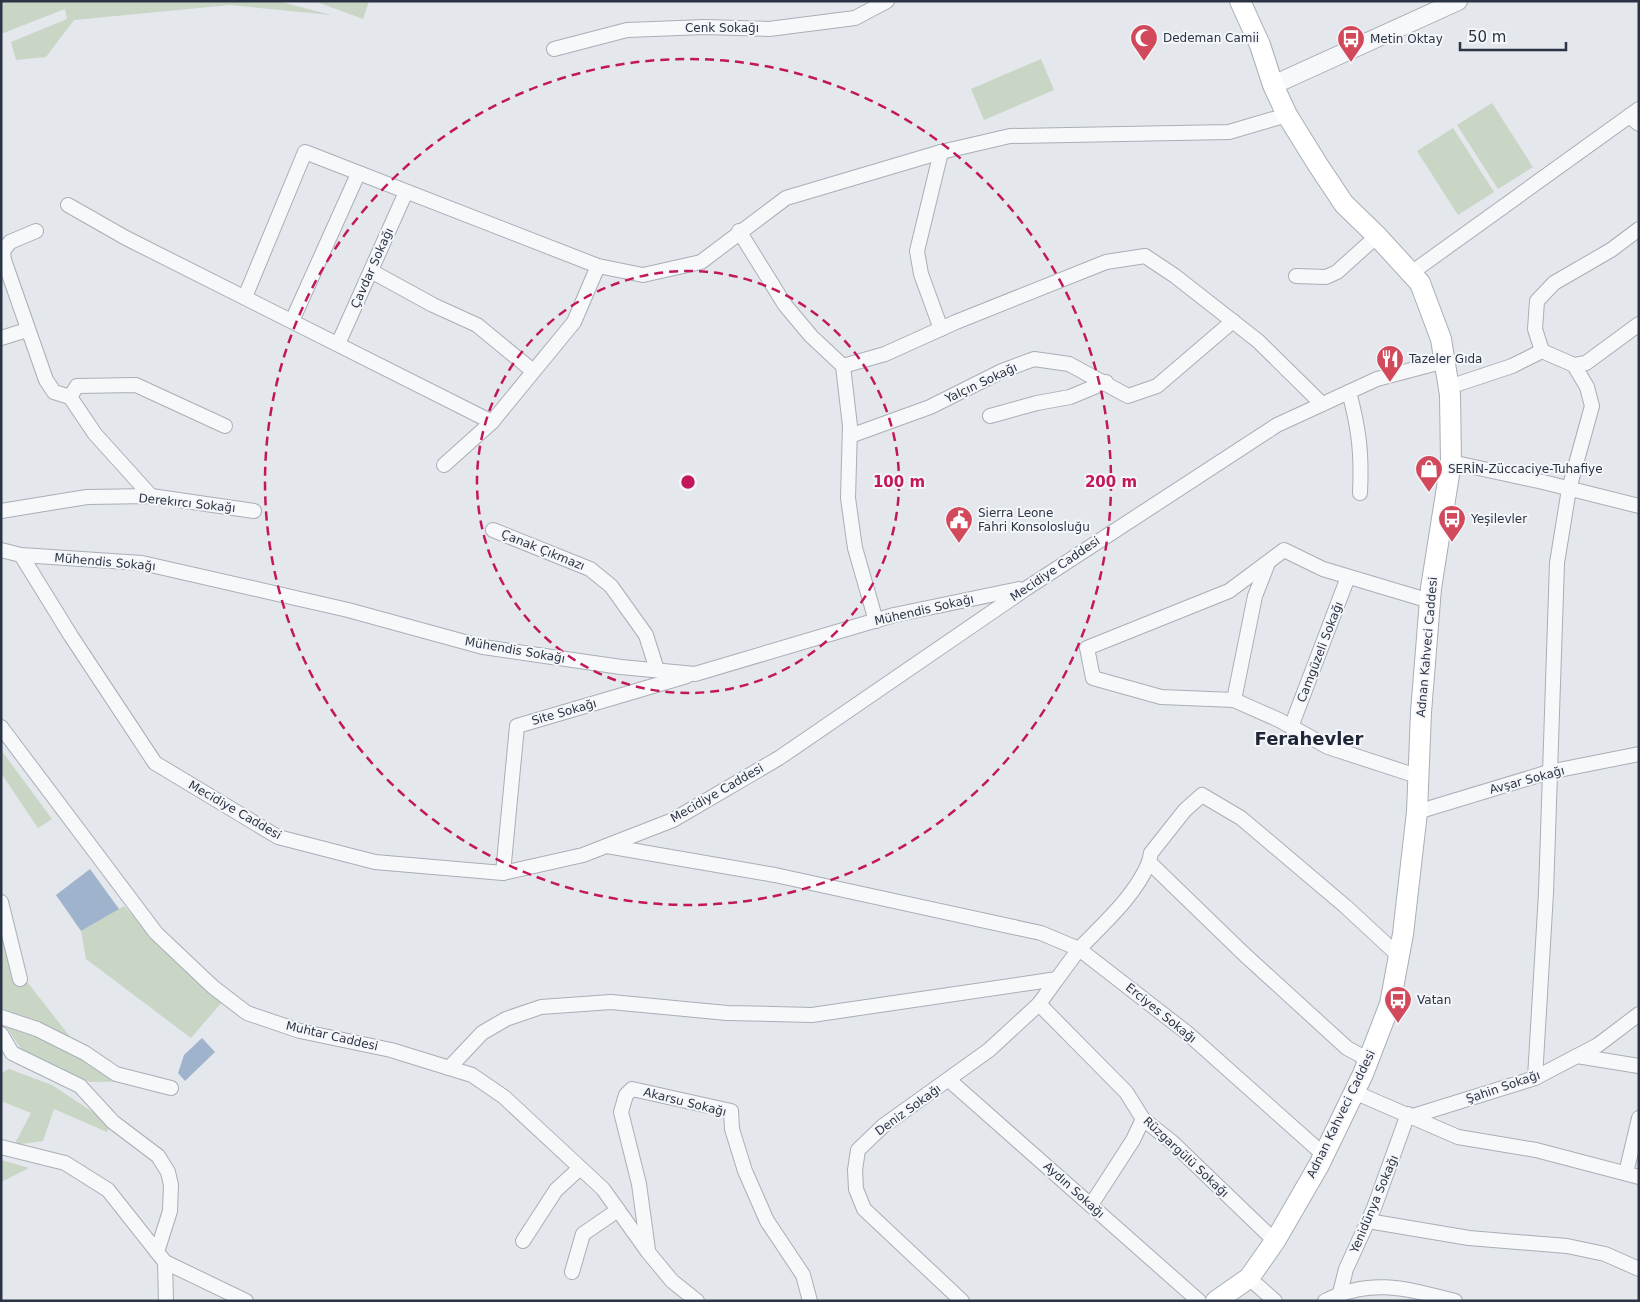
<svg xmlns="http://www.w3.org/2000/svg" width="1640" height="1302" font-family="'DejaVu Sans',sans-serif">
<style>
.green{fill:#c9d6c5}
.water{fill:#9fb4cc}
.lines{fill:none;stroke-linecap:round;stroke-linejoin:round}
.minor-casing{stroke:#a9aeb7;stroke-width:16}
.tertiary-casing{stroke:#a9aeb7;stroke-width:20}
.secondary-casing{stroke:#a9aeb7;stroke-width:22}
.minor{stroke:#f7f8fa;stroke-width:14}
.tertiary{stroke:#f7f8fa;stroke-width:18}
.secondary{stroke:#fff;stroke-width:20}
.ring{fill:none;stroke:#c2185b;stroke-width:2.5;stroke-dasharray:9 6}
.labels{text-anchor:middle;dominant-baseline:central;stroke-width:4;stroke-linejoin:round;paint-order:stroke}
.street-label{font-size:12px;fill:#2b3445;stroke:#f4f6f9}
.poi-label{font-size:12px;fill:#2b3445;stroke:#f4f6f9;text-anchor:start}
.district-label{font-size:18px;font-weight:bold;fill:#1d2536;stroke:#f4f6f9}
.centre{fill:#c2185b;stroke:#f4f6f9;stroke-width:2.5}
.ring-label{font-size:15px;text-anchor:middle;font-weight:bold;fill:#c2185b;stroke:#f4f6f9;stroke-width:4;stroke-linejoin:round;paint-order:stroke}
</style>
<rect width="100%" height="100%" fill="#e4e7ec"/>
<g class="green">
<polygon points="1,1 278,1 331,15 230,5 74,20 46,57 16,60 11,42 67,19 65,9 1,34"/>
<polygon points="314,1 369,1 363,19"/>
<polygon points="1041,59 1054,90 984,120 971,89"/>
<polygon points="1492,103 1533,167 1498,189 1457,125"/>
<polygon points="1453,128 1494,192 1458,215 1417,151"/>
<polygon points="1,750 52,819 38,828 1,773"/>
<polygon points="124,906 157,942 223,1001 191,1038 86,959 81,931"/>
<polygon points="1,915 20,982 28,983 78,1047 148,1081 90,1082 66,1073 23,1052 1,1019"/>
<polygon points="9,1069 52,1085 111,1124 107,1132 54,1109 43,1141 14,1145 31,1113 1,1101 1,1073"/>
<polygon points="1,1160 29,1168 1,1182"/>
</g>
<g class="water">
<polygon points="90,869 119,909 81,931 56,895"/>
<polygon points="202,1038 215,1052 185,1081 178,1073 184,1055"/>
</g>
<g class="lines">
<defs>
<g id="minor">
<polyline points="554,49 627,30 705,27 769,29 855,18 887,1"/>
<polyline points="1629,116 1639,124"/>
<polyline points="68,205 126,238 492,422 574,322 598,266"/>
<polyline points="36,231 10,242 3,251 4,260 46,380 54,392 70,397"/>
<polyline points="739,231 785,305 811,336 843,366"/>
<polyline points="371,271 433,305 477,325 533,371"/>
<polyline points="1411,273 1639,109"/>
<polyline points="1296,276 1326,277 1337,272 1377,236"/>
<polyline points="245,297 305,152 598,266 643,275 701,262 786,198 941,152 1010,136 1229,132 1287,115"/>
<polyline points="292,321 358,174"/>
<polyline points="941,329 921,274 917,251 941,152"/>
<polyline points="1,338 27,330"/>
<polyline points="338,344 406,192"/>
<polyline points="1542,351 1535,329 1537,301 1554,283 1611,250 1639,229"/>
<polyline points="1449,387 1512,366 1542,351 1574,365 1586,363 1639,324"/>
<path d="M1349,392C1359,429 1362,454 1360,493"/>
<polyline points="990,416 1037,403 1070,397 1106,382"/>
<polyline points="850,436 930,407 1002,371 1034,359 1069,364 1128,396 1157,386 1233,321"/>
<polyline points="1451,462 1543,482 1639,506"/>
<polyline points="444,465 492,422"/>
<polyline points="151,496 95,434 70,397 77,386 136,385 225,426"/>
<polyline points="1,511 87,497 151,496 254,511"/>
<polyline points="493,530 590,569 611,586 646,635 657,670"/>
<polyline points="1,550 21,555 142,563 348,610 483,647 621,667 695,674 894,615 1019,589"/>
<polyline points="21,555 71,636 155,763 278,837 375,862 503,873 583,855 673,820 779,758 1027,588 1277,425 1377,379 1445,361"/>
<polyline points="876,621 855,548 848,498 850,426 843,366 885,354 956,322 1106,262 1145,256 1175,276 1258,341 1322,404"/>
<polyline points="1234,700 1255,596 1268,563"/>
<polyline points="1,727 156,933 213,987 247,1013 300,1031 391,1050 472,1075 504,1097 603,1189 648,1252 672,1281 697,1301"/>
<polyline points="1291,727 1348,577"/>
<polyline points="1420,777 1328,747 1279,720 1234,700 1161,697 1093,678 1087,648 1229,591 1284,550 1323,569 1430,601"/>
<polyline points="1417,812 1549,772 1639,754"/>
<path d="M1149,862C1136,895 1104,923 1079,949L1186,1032L1324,1155"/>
<polyline points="503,873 517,726 687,676"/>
<polyline points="1,902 20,979"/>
<polyline points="1039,1004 1126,1092 1143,1119 1172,1142 1275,1241"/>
<polyline points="1,1017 37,1029 85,1053 116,1074 171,1088"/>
<polyline points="1,1034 12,1053 80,1086 113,1122 158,1156 168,1172 171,1185 170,1211 157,1252"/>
<polyline points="1577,1056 1639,1066"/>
<polyline points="1369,1060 1347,1048 1245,955 1149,862 1151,853 1185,810 1202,795 1241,818 1345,906 1399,956"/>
<polyline points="449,1068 482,1033 506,1019 541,1007 611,1002 727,1013 812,1015 1057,979 1079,949 1041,933 775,875 607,846"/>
<polyline points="1535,1078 1546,893 1557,563 1569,489 1592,406 1587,387 1574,365"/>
<polyline points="949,1080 1199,1301"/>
<polyline points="1354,1092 1458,1137 1536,1150 1639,1177"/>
<polyline points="1413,1116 1535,1078 1598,1045 1639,1014"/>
<polyline points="1,1147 65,1163 108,1190 165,1262 166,1301"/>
<polyline points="1626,1173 1639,1118"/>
<polyline points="1091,1205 1133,1140 1143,1119"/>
<polyline points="1368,1221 1469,1238 1567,1246 1605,1254 1639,1269"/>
<polyline points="523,1241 556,1190 580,1168"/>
<polyline points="648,1250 639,1184 621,1112 626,1095 632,1089 731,1111 732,1129 745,1171 767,1221 803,1275 810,1301"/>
<polyline points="165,1262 246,1301"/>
<polyline points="572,1272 583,1234 618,1210"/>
<polyline points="1249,1278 1275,1301"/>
<polyline points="1340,1293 1346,1269 1374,1208 1408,1114"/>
<polyline points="962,1301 864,1209 856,1189 855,1170 858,1150 883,1126 989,1050 1039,1004 1057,979"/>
<path d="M1325,1301C1371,1277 1408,1289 1455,1301"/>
</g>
<polyline id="tertiary" points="1273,85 1458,1"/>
<polyline id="secondary" points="1216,1301 1249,1278 1275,1241 1319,1165 1363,1074 1390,1004 1403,934 1417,812 1421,712 1431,588 1451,462 1450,395 1441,339 1420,283 1377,236 1344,204 1318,165 1287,115 1273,85 1260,45 1240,1"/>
</defs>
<use href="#minor" class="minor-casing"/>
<use href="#tertiary" class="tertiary-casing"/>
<use href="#secondary" class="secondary-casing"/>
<use href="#minor" class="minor"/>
<use href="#tertiary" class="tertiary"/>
<use href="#secondary" class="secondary"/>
</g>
<g class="ring">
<circle cx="688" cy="482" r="211"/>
<circle cx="688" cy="482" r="423"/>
</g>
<defs>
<symbol id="mosque-pin" viewBox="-11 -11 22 30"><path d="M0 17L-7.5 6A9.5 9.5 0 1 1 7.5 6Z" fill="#d1495b" stroke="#f4f6f9"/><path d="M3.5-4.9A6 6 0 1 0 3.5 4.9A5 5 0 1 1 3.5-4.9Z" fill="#fff"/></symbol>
<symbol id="bus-pin" viewBox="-11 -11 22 30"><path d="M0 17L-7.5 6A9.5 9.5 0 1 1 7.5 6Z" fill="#d1495b" stroke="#f4f6f9"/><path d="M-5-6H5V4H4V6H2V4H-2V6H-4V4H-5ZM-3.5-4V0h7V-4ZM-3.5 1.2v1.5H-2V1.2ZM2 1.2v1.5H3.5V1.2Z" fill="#fff"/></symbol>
<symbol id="restaurant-pin" viewBox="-11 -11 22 30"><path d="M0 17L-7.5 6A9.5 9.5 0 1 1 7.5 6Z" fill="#d1495b" stroke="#f4f6f9"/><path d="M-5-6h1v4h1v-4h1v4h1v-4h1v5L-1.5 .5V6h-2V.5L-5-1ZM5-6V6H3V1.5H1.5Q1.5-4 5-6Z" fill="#fff"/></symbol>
<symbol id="shop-pin" viewBox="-11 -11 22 30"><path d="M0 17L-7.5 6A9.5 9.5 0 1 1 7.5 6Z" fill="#d1495b" stroke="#f4f6f9"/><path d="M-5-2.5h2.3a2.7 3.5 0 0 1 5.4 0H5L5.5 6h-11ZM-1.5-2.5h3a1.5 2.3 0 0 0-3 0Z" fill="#fff"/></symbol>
<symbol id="civic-pin" viewBox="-11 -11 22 30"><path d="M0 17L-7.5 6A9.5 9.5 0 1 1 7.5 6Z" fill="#d1495b" stroke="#f4f6f9"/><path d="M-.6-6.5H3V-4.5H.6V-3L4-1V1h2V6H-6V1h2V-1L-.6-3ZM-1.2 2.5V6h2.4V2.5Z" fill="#fff"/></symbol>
</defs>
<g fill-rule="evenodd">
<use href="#mosque-pin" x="1128" y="22" width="32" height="43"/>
<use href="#bus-pin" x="1335" y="23" width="32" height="43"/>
<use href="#restaurant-pin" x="1374" y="343" width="32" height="43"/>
<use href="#shop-pin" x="1413" y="453" width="32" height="43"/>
<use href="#bus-pin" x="1436" y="503" width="32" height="43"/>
<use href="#civic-pin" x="943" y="504" width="32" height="43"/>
<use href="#bus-pin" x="1382" y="984" width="32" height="43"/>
</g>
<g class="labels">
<g class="street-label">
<text x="722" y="28">Cenk Sokağı</text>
<text transform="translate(372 268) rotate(-66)">Çavdar Sokağı</text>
<text transform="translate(981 383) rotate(-25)">Yalçın Sokağı</text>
<text transform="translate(187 503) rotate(6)">Derekırcı Sokağı</text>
<text transform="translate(543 550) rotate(22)">Çanak Çıkmazı</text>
<text transform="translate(105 562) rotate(5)">Mühendis Sokağı</text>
<text transform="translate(1055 569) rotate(-34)">Mecidiye Caddesi</text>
<text transform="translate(924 610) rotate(-13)">Mühendis Sokağı</text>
<text transform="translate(1427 647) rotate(-85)">Adnan Kahveci Caddesi</text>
<text transform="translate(515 650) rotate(10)">Mühendis Sokağı</text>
<text transform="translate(1320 652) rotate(-69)">Camgüzeli Sokağı</text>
<text transform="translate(564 712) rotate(-16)">Site Sokağı</text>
<text transform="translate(1527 780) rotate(-15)">Avşar Sokağı</text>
<text transform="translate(717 793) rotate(-30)">Mecidiye Caddesi</text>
<text transform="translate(235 810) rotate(30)">Mecidiye Caddesi</text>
<text transform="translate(1161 1013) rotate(39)">Erciyes Sokağı</text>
<text transform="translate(332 1036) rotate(13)">Muhtar Caddesi</text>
<text transform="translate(1503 1087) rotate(-19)">Şahin Sokağı</text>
<text transform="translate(685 1102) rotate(14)">Akarsu Sokağı</text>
<text transform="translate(908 1110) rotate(-36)">Deniz Sokağı</text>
<text transform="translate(1341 1114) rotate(-64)">Adnan Kahveci Caddesi</text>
<text transform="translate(1186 1157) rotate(43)">Rüzgargülü Sokağı</text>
<text transform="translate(1074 1190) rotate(42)">Aydın Sokağı</text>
<text transform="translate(1374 1204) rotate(-67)">Yenidünya Sokağı</text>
</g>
<g class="poi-label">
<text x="1163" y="38">Dedeman Camii</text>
<text x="1370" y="39">Metin Oktay</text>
<text x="1409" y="359">Tazeler Gıda</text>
<text x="1448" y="469">SERİN-Züccaciye-Tuhafiye</text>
<text x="978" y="513">Sierra Leone<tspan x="978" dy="14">Fahri Konsolosluğu</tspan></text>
<text x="1471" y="519">Yeşilevler</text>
<text x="1417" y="1000">Vatan</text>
</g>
<g class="district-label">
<text x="1309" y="738">Ferahevler</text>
</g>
</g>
<circle cx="688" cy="482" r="8" class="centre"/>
<g class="ring-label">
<text x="899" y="487">100 m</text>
<text x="1111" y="487">200 m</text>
</g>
<rect width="1640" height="1302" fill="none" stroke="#2b3445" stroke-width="5"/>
<path d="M1460 42v8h106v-8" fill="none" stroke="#2b3445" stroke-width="2.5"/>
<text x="1468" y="42" font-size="15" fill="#2b3445" stroke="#f4f6f9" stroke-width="4" paint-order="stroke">50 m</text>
</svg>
